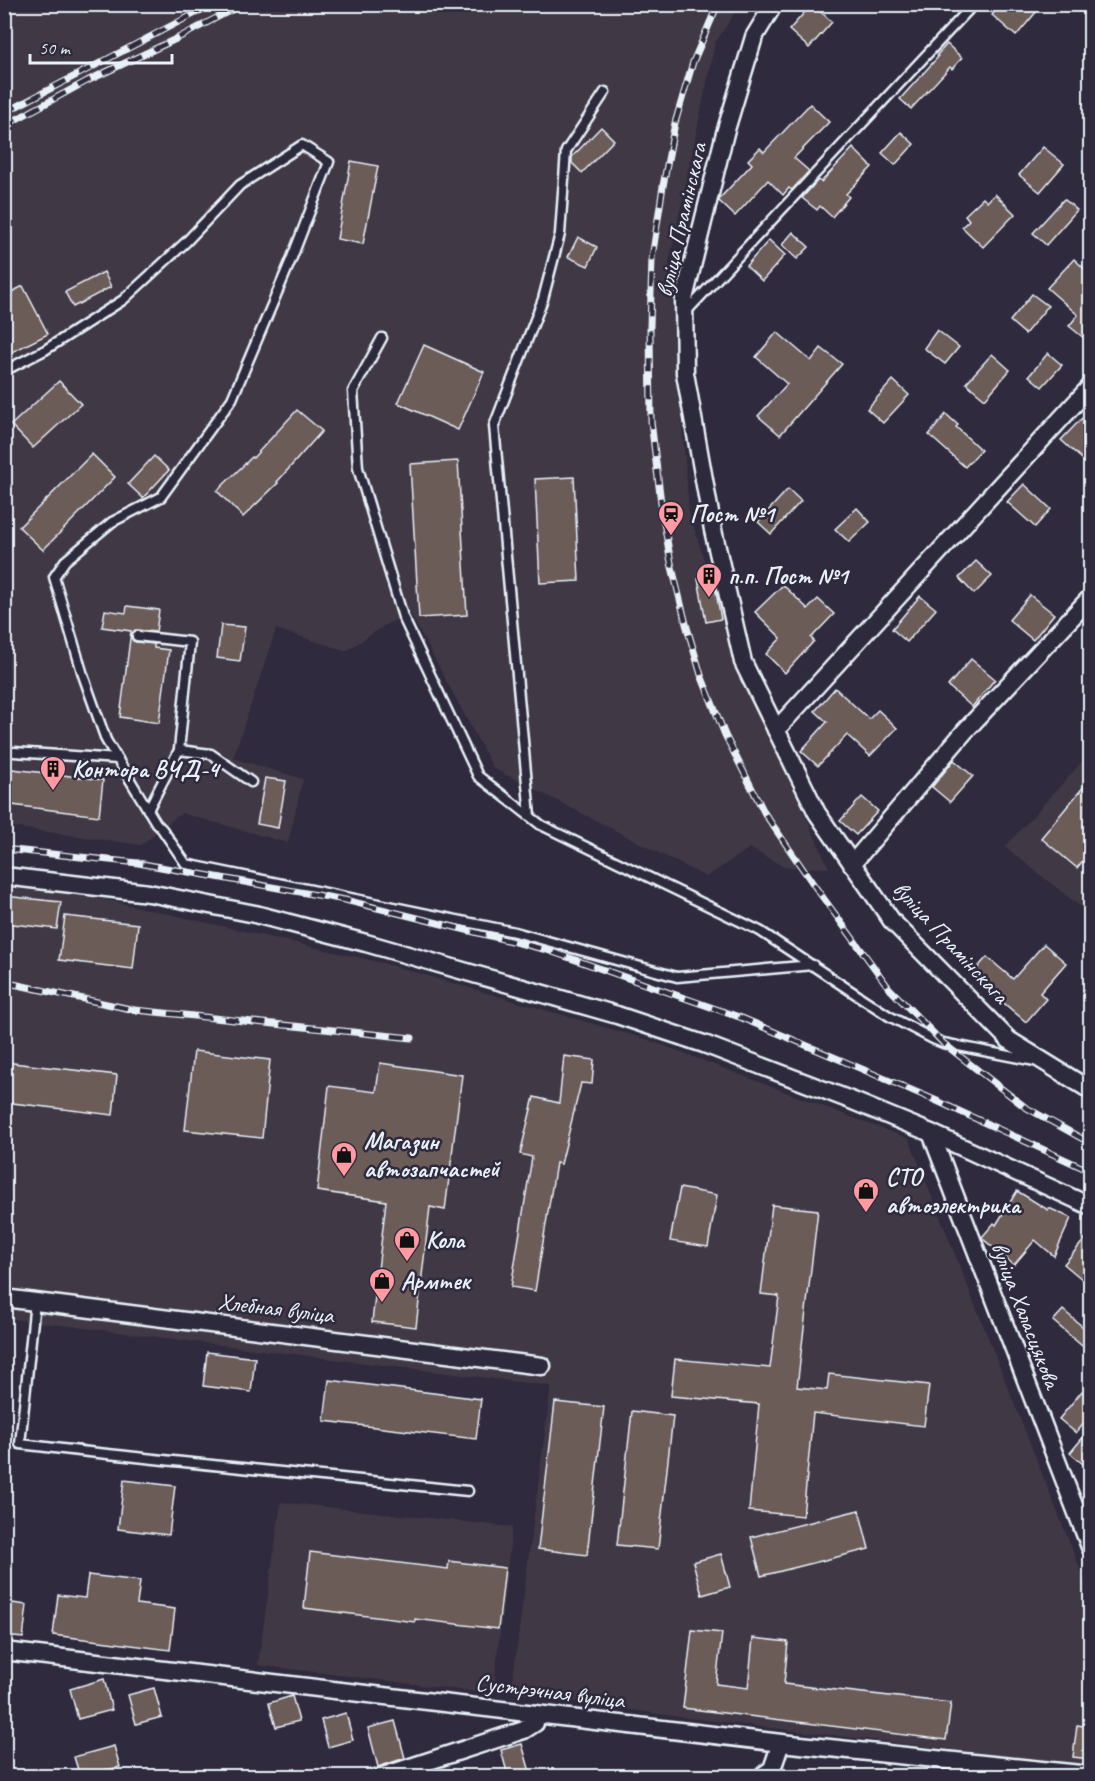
<svg xmlns="http://www.w3.org/2000/svg" width="1095" height="1781" font-family="Caveat,sans-serif">
<style>
.built{fill:#413945}
.building{fill:#6c5c59;stroke:#e8f1f8;stroke-width:1.5}
.lines{fill:none;stroke-linecap:round;stroke-linejoin:round}
.service-casing{stroke:#e8f1f8;stroke-width:13}
.minor-casing{stroke:#e8f1f8;stroke-width:21}
.service{stroke:#2f2a3d;stroke-width:8}
.minor{stroke:#2f2a3d;stroke-width:16}
.rail-casing{stroke:#e8f1f8;stroke-width:7}
.rail{stroke:#2f2a3d;stroke-width:4.5;stroke-dasharray:14;stroke-linecap:butt}
.labels{text-anchor:middle;dominant-baseline:central;stroke-width:5;stroke-linejoin:round;paint-order:stroke}
.street-label{font-size:24px;fill:#e8f1f8;stroke:#2f2a3d}
.poi-label{font-size:24px;font-weight:bold;fill:#e8f1f8;stroke:#2f2a3d;text-anchor:start}
</style>
<rect width="100%" height="100%" fill="#2f2a3d"/>
<filter id="ink" filterUnits="userSpaceOnUse"><feTurbulence type="fractalNoise" baseFrequency=".0167" numOctaves="2"/><feDisplacementMap in="SourceGraphic" scale="12" xChannelSelector="R" yChannelSelector="G"/><feConvolveMatrix kernelMatrix="1 2 1 2 8 2 1 2 1" color-interpolation-filters="sRGB"/></filter>
<g filter="url(#ink)">
<g class="built">
<polygon points="5,5 740,5 715,43 669,263 689,511 732,652 829,868 784,867 750,848 706,877 493,768 410,613 387,624 346,651 276,629 233,758 303,779 288,843 181,813 141,845 5,826"/>
<polygon points="1090,753 1090,914 1005,847"/>
<polygon points="5,888 85,895 383,963 649,1040 909,1139 1090,1594 1090,1776 1056,1776 1058,1762 680,1717 511,1692 551,1386 5,1318"/>
<polygon points="281,1502 512,1527 493,1694 258,1665"/>
</g>
<g class="building">
<polygon points="812,4 832,22 809,48 789,30"/>
<polygon points="1001,4 1043,4 1016,36 992,15"/>
<polygon points="947,44 962,58 952,69 950,67 911,109 900,99 938,57 937,55"/>
<polygon points="810,104 829,122 794,158 809,171 792,190 789,188 783,195 768,180 735,216 719,201 720,198 752,164 748,160 760,148 764,152"/>
<polygon points="601,127 614,140 582,173 572,163 572,157"/>
<polygon points="901,132 914,144 895,165 882,153"/>
<polygon points="1043,147 1064,164 1040,192 1019,175"/>
<polygon points="853,148 872,167 846,194 849,197 832,217 820,206 817,210 802,198 818,180 821,182"/>
<polygon points="351,161 378,166 363,244 337,239"/>
<polygon points="995,194 1015,214 983,247 962,227 969,220 965,215 983,198 987,202"/>
<polygon points="1064,199 1077,210 1046,245 1033,233"/>
<polygon points="793,232 809,247 797,259 782,245"/>
<polygon points="578,237 597,247 588,266 568,257"/>
<polygon points="769,240 785,255 762,281 746,266"/>
<polygon points="1074,259 1090,274 1090,343 1069,326 1078,315 1047,288"/>
<polygon points="104,272 111,287 73,307 65,292"/>
<polygon points="23,286 48,334 4,356 4,296"/>
<polygon points="1032,294 1048,306 1025,334 1010,321"/>
<polygon points="937,330 959,347 945,364 924,348"/>
<polygon points="777,332 811,361 821,348 842,364 780,435 758,416 787,384 756,357"/>
<polygon points="424,345 484,372 458,430 398,403"/>
<polygon points="1048,353 1062,365 1042,387 1029,376"/>
<polygon points="992,354 1010,370 985,399 966,383"/>
<polygon points="893,380 909,395 883,423 867,409"/>
<polygon points="59,381 81,404 33,448 11,425"/>
<polygon points="297,410 322,431 277,482 278,483 243,517 217,491 252,457 253,458"/>
<polygon points="946,414 958,425 956,427 981,450 965,467 929,435"/>
<polygon points="1082,418 1090,427 1090,450 1082,459 1061,440"/>
<polygon points="92,454 115,477 43,550 19,527"/>
<polygon points="154,456 169,470 143,498 128,484"/>
<polygon points="458,461 467,615 419,618 410,464"/>
<polygon points="574,477 579,581 540,583 535,479"/>
<polygon points="1024,484 1051,509 1035,527 1007,502"/>
<polygon points="788,489 801,501 771,534 758,522"/>
<polygon points="857,508 870,522 849,542 835,529"/>
<polygon points="976,561 992,576 974,594 959,578"/>
<polygon points="713,576 721,619 706,622 698,579"/>
<polygon points="783,585 808,609 818,599 834,614 811,638 814,641 785,673 766,654 781,638 755,612"/>
<polygon points="1030,595 1054,614 1033,640 1009,620"/>
<polygon points="920,596 936,609 907,642 892,629"/>
<polygon points="127,606 159,610 156,632 135,630 131,636 133,641 136,642 154,644 154,648 169,650 159,723 120,717 131,631 102,627 105,610 126,613"/>
<polygon points="221,625 245,627 240,661 217,658"/>
<polygon points="971,659 995,679 972,707 948,686"/>
<polygon points="835,688 869,719 878,710 897,728 870,756 847,735 818,766 801,751 827,722 815,711"/>
<polygon points="954,760 973,776 950,802 932,787"/>
<polygon points="4,768 103,780 99,816 4,804"/>
<polygon points="265,778 286,781 278,828 257,824"/>
<polygon points="1090,779 1090,852 1077,868 1041,838"/>
<polygon points="862,797 878,811 856,835 840,821"/>
<polygon points="4,896 61,902 57,929 4,923"/>
<polygon points="65,916 138,924 133,969 59,960"/>
<polygon points="1044,944 1066,963 1040,993 1046,999 1026,1022 971,975 987,957 1013,979"/>
<polygon points="194,1051 270,1060 262,1138 185,1130"/>
<polygon points="564,1056 594,1060 592,1084 581,1083 561,1164 556,1163 535,1291 511,1287 532,1157 520,1154 534,1097 559,1103"/>
<polygon points="4,1062 117,1075 113,1115 4,1102"/>
<polygon points="380,1063 462,1075 445,1210 430,1207 416,1327 372,1322 386,1201 317,1191 329,1086 376,1092"/>
<polygon points="680,1188 717,1195 708,1247 670,1241"/>
<polygon points="1017,1191 1048,1210 1049,1208 1071,1218 1054,1256 1035,1240 1014,1265 983,1239 982,1237 994,1223 996,1225"/>
<polygon points="772,1205 818,1210 797,1387 827,1390 829,1374 929,1385 924,1426 813,1413 803,1516 749,1511 759,1404 671,1396 675,1359 770,1368 779,1296 761,1294"/>
<polygon points="1090,1233 1090,1271 1083,1280 1064,1264"/>
<polygon points="1063,1310 1090,1333 1090,1335 1082,1346 1053,1321"/>
<polygon points="207,1352 255,1358 251,1392 203,1386"/>
<polygon points="329,1380 481,1399 476,1439 324,1421"/>
<polygon points="1082,1391 1090,1399 1090,1416 1076,1433 1059,1419"/>
<polygon points="555,1402 604,1407 587,1555 538,1549"/>
<polygon points="632,1411 673,1416 658,1549 617,1545"/>
<polygon points="1090,1429 1090,1470 1070,1453"/>
<polygon points="124,1480 175,1486 169,1535 118,1529"/>
<polygon points="859,1510 869,1549 761,1576 751,1537"/>
<polygon points="310,1552 448,1569 449,1561 505,1568 498,1629 415,1619 415,1622 304,1608"/>
<polygon points="721,1554 730,1587 702,1595 693,1562"/>
<polygon points="88,1575 140,1581 137,1604 175,1609 170,1650 53,1635 58,1595 85,1598"/>
<polygon points="4,1602 27,1605 23,1638 4,1636"/>
<polygon points="692,1630 722,1633 716,1684 748,1688 753,1638 788,1642 784,1684 951,1703 946,1740 683,1708"/>
<polygon points="104,1679 112,1710 78,1719 70,1689"/>
<polygon points="154,1688 162,1717 136,1724 128,1695"/>
<polygon points="292,1696 299,1721 276,1727 269,1703"/>
<polygon points="346,1713 353,1740 328,1747 321,1720"/>
<polygon points="395,1721 405,1758 378,1767 368,1728"/>
<polygon points="1077,1725 1090,1727 1090,1759 1073,1757"/>
<polygon points="522,1744 530,1772 508,1776 501,1750"/>
<polygon points="114,1746 120,1767 80,1776 74,1757"/>
</g>
<g class="lines">
<defs>
<g id="service">
<polyline points="685,313 974,4"/>
<polyline points="382,338 353,391 358,468 403,617 478,776 541,825 760,931 889,1016 933,1039 943,1043 1035,1061"/>
<polyline points="4,371 45,350 123,300 186,242 240,185 302,145 329,162 291,260 232,399 161,497 112,522 65,561 54,577 83,675 106,740 156,823 162,829 186,864 515,932 677,977 813,965"/>
<polyline points="137,636 190,642 179,750"/>
<polyline points="14,752 118,759"/>
<polyline points="148,810 179,750 211,754 251,782"/>
<polyline points="530,816 494,426 543,299 560,234 566,151 605,92"/>
<path d="M35,1302L20,1444C169,1462 319,1475 468,1491"/>
</g>
<g id="minor">
<polyline points="774,4 754,37 725,133 684,299 685,373 713,530 743,662 817,813 892,921 1009,1040 1090,1090"/>
<polyline points="776,730 1090,387"/>
<polyline points="852,864 965,731 1090,598"/>
<polyline points="4,876 149,893 255,914 366,943 617,1015 704,1044 853,1101 931,1133 1090,1206"/>
<polyline points="931,1133 1090,1547"/>
<polyline points="4,1298 542,1366"/>
<polyline points="4,1651 781,1743 1090,1775"/>
<polyline points="383,1776 524,1730 535,1723 536,1714"/>
<polyline points="762,1776 772,1769 781,1743"/>
</g>
</defs>
<use href="#service" class="service-casing"/>
<use href="#minor" class="minor-casing"/>
<use href="#service" class="service"/>
<use href="#minor" class="minor"/>
<defs>
<g id="rail">
<polyline points="718,4 693,62 675,123 663,186 652,258 650,327 651,421 662,511 671,563 686,624 701,675 725,735 765,814 816,888 889,988 943,1043 1025,1107 1090,1143"/>
<polyline points="4,113 213,4"/>
<polyline points="4,126 87,81 178,38 243,4"/>
<polyline points="4,849 138,863 345,900 547,950 742,1018 937,1101 1090,1171"/>
<polyline points="4,982 135,1010 412,1038"/>
</g>
</defs>
<use href="#rail" class="rail-casing"/>
<use href="#rail" class="rail"/>
</g>
</g>
<defs>
<symbol id="station-pin" viewBox="-11 -11 22 30"><path d="M0 17L-7.5 6A9.5 9.5 0 1 1 7.5 6Z" fill="#ff9aa2" stroke="#2f2a3d"/><path d="M-3-6H3Q5-6 5-4V2Q5 4 3 4L4.5 6H3L1.5 4h-3L-3 6H-4.5L-3 4Q-5 4-5 2V-4Q-5-6-3-6ZM-3.5-4v3h7v-3ZM-3.5 1v1.5H-2V1ZM2 1v1.5H3.5V1Z" fill="#111"/></symbol>
<symbol id="building-pin" viewBox="-11 -11 22 30"><path d="M0 17L-7.5 6A9.5 9.5 0 1 1 7.5 6Z" fill="#ff9aa2" stroke="#2f2a3d"/><path d="M-4-6H4V6H1V3H-1V6H-4ZM-2.5-4.3h1.7v1.8h-1.7ZM.8-4.3h1.7v1.8H.8ZM-2.5-1h1.7V.8h-1.7ZM.8-1h1.7V.8H.8Z" fill="#111"/></symbol>
<symbol id="shop-pin" viewBox="-11 -11 22 30"><path d="M0 17L-7.5 6A9.5 9.5 0 1 1 7.5 6Z" fill="#ff9aa2" stroke="#2f2a3d"/><path d="M-5-2.5h2.3a2.7 3.5 0 0 1 5.4 0H5L5.5 6h-11ZM-1.5-2.5h3a1.5 2.3 0 0 0-3 0Z" fill="#111"/></symbol>
</defs>
<g fill-rule="evenodd">
<use href="#station-pin" x="656" y="499" width="30" height="40"/>
<use href="#building-pin" x="694" y="561" width="30" height="40"/>
<use href="#building-pin" x="38" y="754" width="30" height="40"/>
<use href="#shop-pin" x="329" y="1140" width="30" height="40"/>
<use href="#shop-pin" x="851" y="1176" width="30" height="40"/>
<use href="#shop-pin" x="392" y="1225" width="30" height="40"/>
<use href="#shop-pin" x="367" y="1266" width="30" height="40"/>
</g>
<g class="labels">
<g class="street-label">
<text transform="translate(681 220) rotate(-77)">вуліца Прамінскага</text>
<text transform="translate(951 942) rotate(47)">вуліца Прамінскага</text>
<text transform="translate(276 1308) rotate(7)">Хлебная вуліца</text>
<text transform="translate(1026 1315) rotate(69)">вуліца Халасцякова</text>
<text transform="translate(550 1691) rotate(7)">Сустрэчная вуліца</text>
</g>
<g class="poi-label">
<text x="690" y="514">Пост №1</text>
<text x="728" y="576">п.п. Пост №1</text>
<text x="72" y="769">Контора ВЧД-4</text>
<text x="364" y="1141">Магазин<tspan x="364" dy="28">автозапчастей</tspan></text>
<text x="886" y="1177">СТО<tspan x="886" dy="28">автоэлектрика</tspan></text>
<text x="426" y="1240">Кола</text>
<text x="401" y="1281">Армтек</text>
</g>
</g>
<rect width="1095" height="1781" fill="none" stroke="#2f2a3d" stroke-width="24"/>
<rect x="12" y="12" width="1071" height="1757" fill="none" stroke="#e8f1f8" stroke-width="2" filter="url(#ink)"/>
<path d="M30 54v9h142v-9" fill="none" stroke="#e8f1f8" stroke-width="3"/>
<text x="39" y="54" font-size="18" fill="#e8f1f8" stroke="#2f2a3d" stroke-width="4.5" paint-order="stroke">50 m</text>
</svg>
